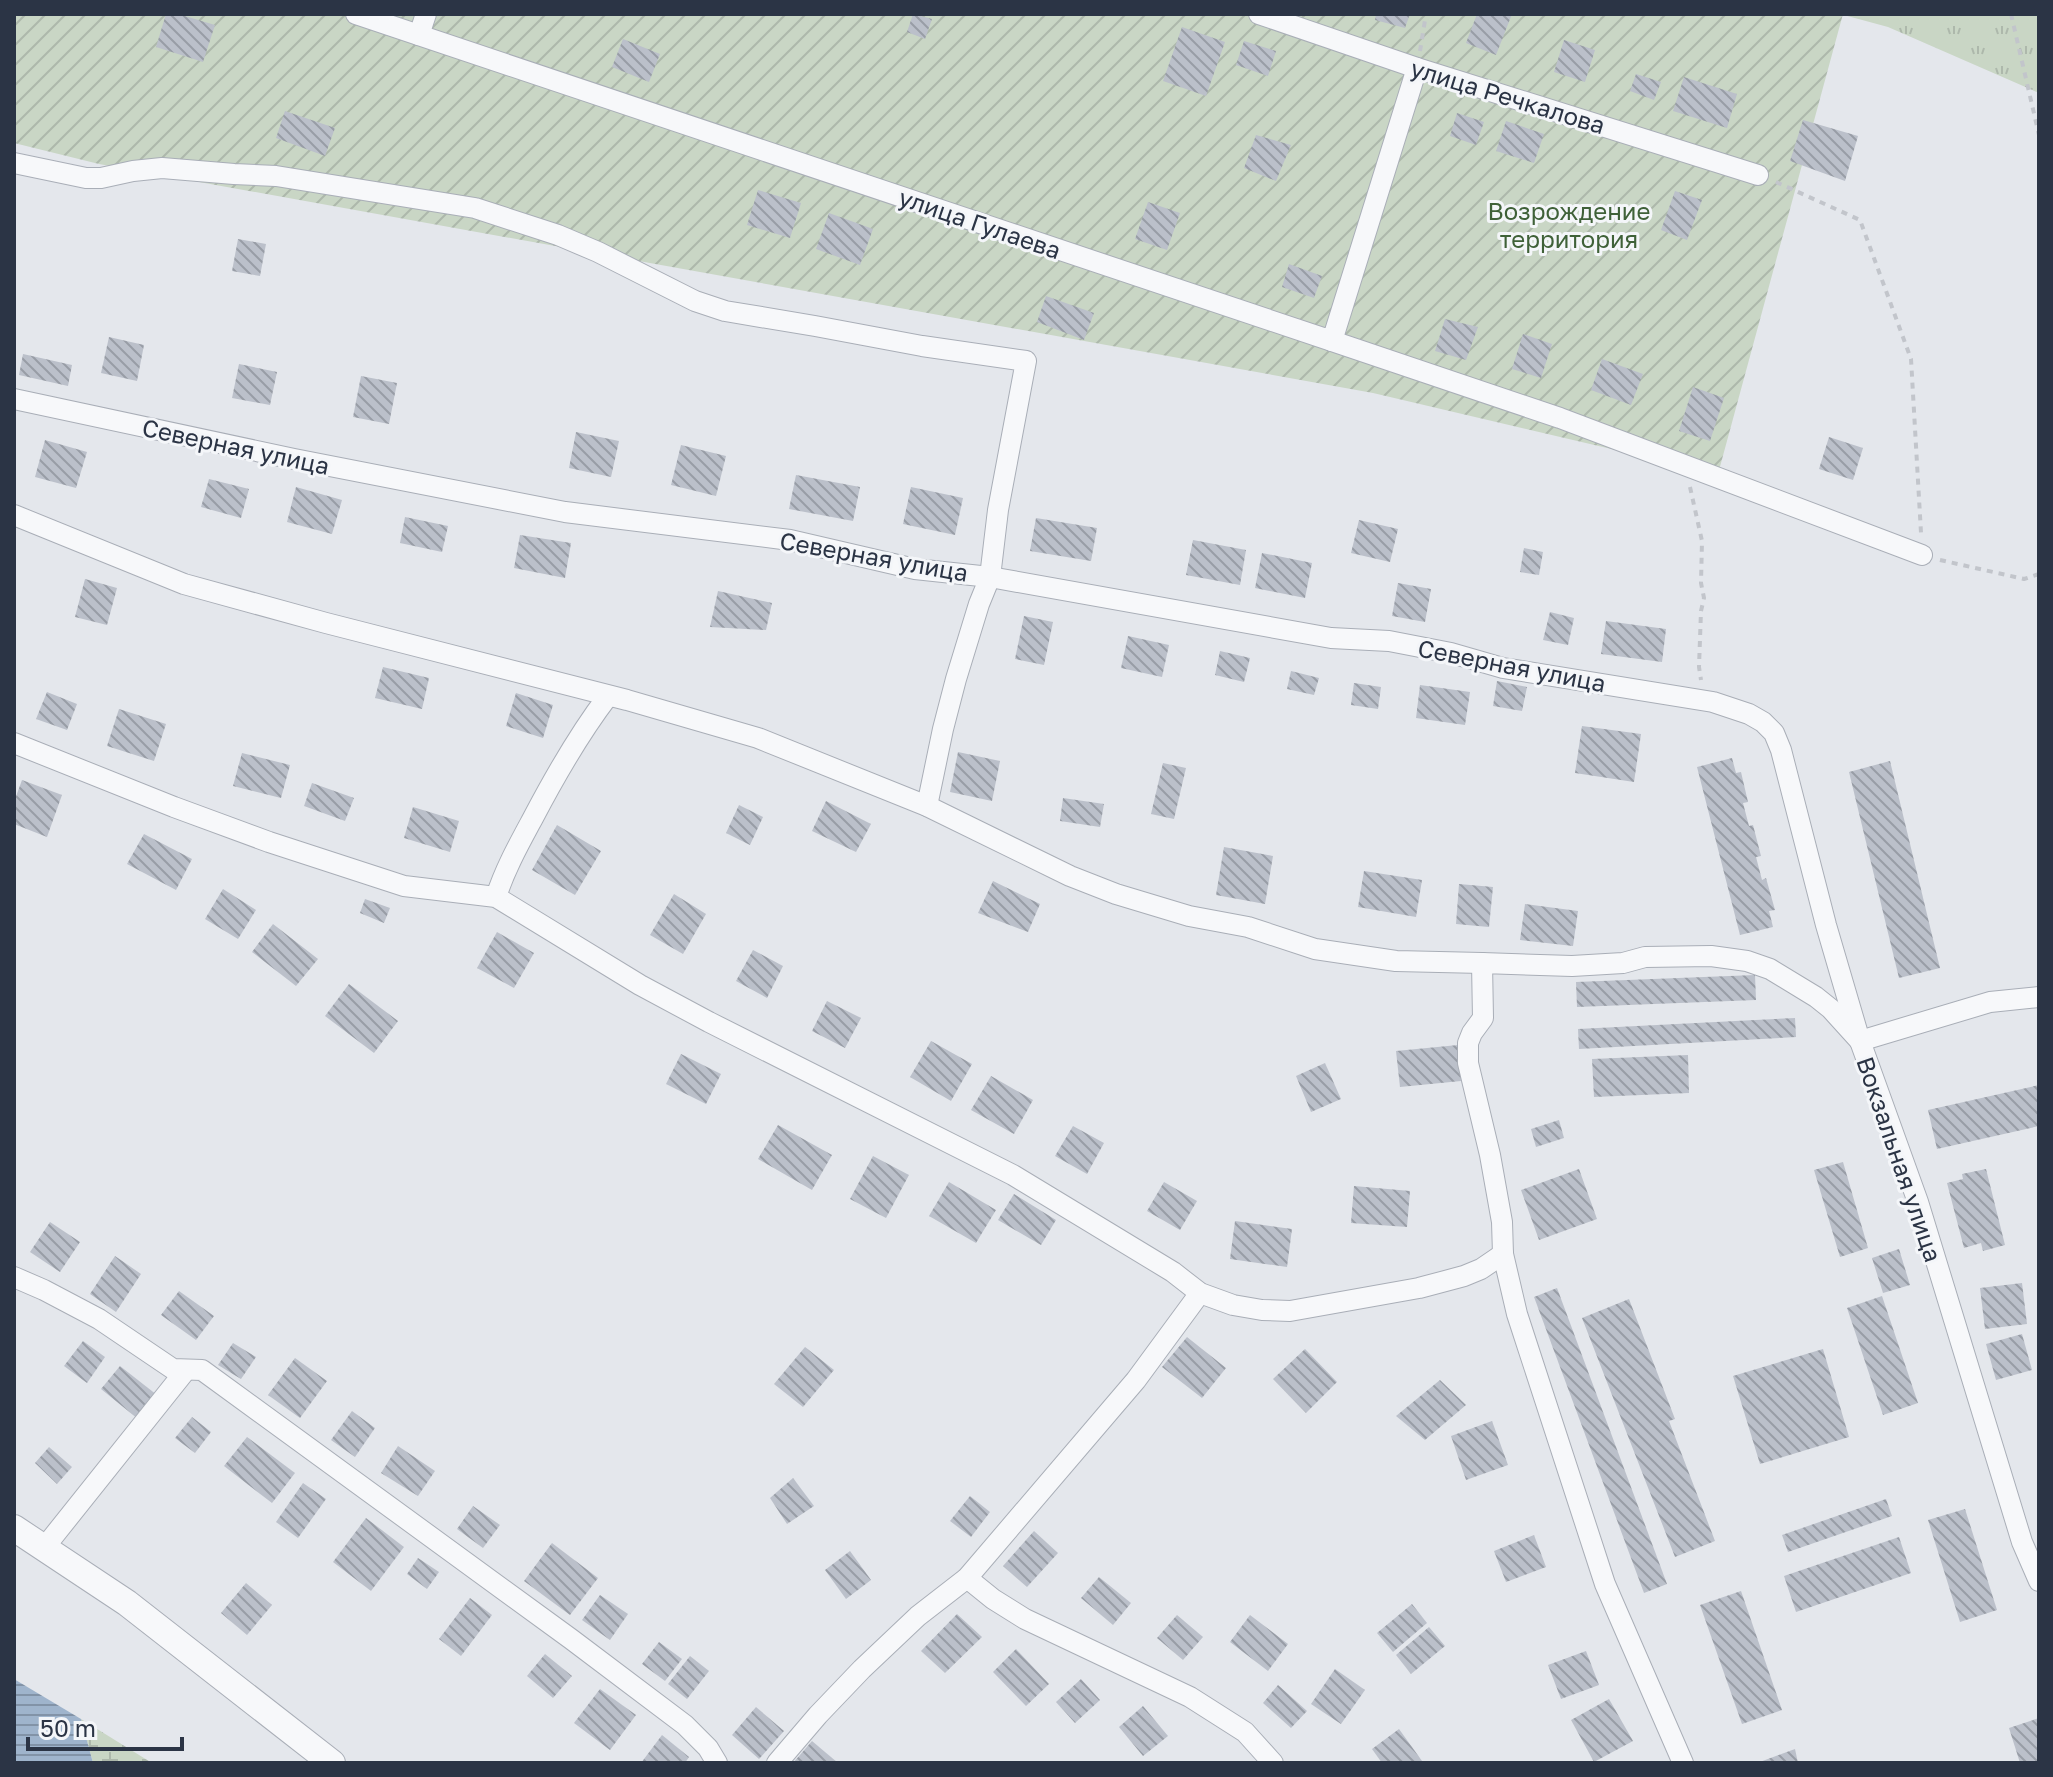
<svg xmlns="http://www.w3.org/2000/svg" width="2053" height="1777" font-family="'Golos Text',sans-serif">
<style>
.grass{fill:url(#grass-tufts)}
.wetland{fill:url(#wetland-marsh)}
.garden{fill:url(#garden-furrows)}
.water{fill:url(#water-rules)}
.building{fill:url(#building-back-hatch)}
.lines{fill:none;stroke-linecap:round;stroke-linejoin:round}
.minor-casing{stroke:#a9aeb7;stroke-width:22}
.tertiary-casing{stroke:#a9aeb7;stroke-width:28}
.path{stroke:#c2c5cb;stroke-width:4;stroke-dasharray:6 6;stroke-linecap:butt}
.minor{stroke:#f7f8fa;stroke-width:20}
.tertiary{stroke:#f7f8fa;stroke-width:26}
.labels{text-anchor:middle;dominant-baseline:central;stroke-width:6;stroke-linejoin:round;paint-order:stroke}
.street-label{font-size:24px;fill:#2b3445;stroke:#f4f6f9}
.park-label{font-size:24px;fill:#3f6138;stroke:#f4f6f9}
</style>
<defs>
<pattern id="grass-tufts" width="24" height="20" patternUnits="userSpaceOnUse" patternTransform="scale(2)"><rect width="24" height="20" fill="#c9d6c5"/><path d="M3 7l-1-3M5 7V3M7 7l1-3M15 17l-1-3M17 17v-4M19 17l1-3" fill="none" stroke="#adb8ab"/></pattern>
<pattern id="wetland-marsh" width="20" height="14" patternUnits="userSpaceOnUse" patternTransform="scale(2)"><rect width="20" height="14" fill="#c9d6c5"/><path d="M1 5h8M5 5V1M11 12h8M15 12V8" fill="none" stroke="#adb8ab"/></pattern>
<pattern id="garden-furrows" width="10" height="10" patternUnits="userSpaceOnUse" patternTransform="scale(2)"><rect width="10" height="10" fill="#c9d6c5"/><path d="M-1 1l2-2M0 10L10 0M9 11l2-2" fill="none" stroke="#adb8ab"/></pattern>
<pattern id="water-rules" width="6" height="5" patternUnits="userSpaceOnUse" patternTransform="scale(2)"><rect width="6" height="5" fill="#9fb4cc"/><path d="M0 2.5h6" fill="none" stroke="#8293a7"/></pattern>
<pattern id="building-back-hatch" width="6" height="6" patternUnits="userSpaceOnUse" patternTransform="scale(2)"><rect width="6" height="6" fill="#bbc0ca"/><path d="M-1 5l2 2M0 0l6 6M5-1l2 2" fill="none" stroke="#989da6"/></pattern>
</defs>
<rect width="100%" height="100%" fill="#e4e7ec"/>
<polygon class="grass" points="1840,14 2039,14 2039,93 1888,27"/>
<polygon class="wetland" points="81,1719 152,1763 93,1763"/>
<polygon class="garden" points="14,14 1843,14 1718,474 1373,393 99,164 14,143"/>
<polygon class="water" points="14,1679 81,1719 93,1763 14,1763"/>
<g class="building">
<polygon points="166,14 178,14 215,25 203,62 156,47"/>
<polygon points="913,14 932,19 925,39 907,32"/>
<polygon points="1376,14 1410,14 1405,28 1375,20"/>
<polygon points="1477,14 1512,14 1496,55 1466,43"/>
<polygon points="1182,27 1225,42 1206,96 1163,81"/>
<polygon points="623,39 660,54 649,82 612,67"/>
<polygon points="1564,40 1595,50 1585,82 1554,72"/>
<polygon points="1244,41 1276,51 1268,76 1236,65"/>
<polygon points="1636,74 1661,82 1654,100 1630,91"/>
<polygon points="1684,77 1737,94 1727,128 1673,111"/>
<polygon points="285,111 335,128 325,156 276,138"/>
<polygon points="1457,113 1484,122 1476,145 1450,136"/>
<polygon points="1803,120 1858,136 1845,181 1790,161"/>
<polygon points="1506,121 1544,134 1534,163 1496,151"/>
<polygon points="1256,135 1291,145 1276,181 1244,168"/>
<polygon points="758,190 801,203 790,238 747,225"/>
<polygon points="1675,191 1702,200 1687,240 1661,230"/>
<polygon points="1148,202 1180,213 1167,250 1135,239"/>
<polygon points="829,213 873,229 860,265 816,249"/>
<polygon points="238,239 266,244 260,276 232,271"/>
<polygon points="1289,264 1322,276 1314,298 1282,287"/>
<polygon points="1046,296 1094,313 1084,340 1037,322"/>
<polygon points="1445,319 1478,327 1466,360 1435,351"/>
<polygon points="1523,334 1552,344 1541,378 1512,369"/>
<polygon points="109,337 144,345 137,381 101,373"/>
<polygon points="23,354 72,365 68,386 19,375"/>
<polygon points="1602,359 1643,374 1631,405 1591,390"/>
<polygon points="239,364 277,372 270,405 232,398"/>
<polygon points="361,376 397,383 389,424 353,417"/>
<polygon points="1693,387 1724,398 1710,441 1679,431"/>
<polygon points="576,432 619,441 611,477 569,468"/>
<polygon points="1829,437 1863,448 1853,480 1819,469"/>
<polygon points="45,440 87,452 76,488 35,477"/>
<polygon points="681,445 726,456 716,496 671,485"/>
<polygon points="796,475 860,487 853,521 789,509"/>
<polygon points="209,479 249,489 241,518 201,507"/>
<polygon points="296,487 342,500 332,534 287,522"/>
<polygon points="911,487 963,498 955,535 903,524"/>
<polygon points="405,517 448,526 442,552 400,543"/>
<polygon points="1036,518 1097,528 1091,561 1030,551"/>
<polygon points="1359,520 1398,529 1390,562 1351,553"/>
<polygon points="520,535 571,543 565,578 514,568"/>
<polygon points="1193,540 1246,550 1240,585 1186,575"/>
<polygon points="1524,548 1543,552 1539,575 1520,572"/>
<polygon points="1262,553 1312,563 1305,598 1255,588"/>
<polygon points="85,579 117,588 107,625 75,617"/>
<polygon points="1398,583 1431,589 1425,622 1392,616"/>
<polygon points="718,591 772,603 766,630 710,627"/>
<polygon points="1550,612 1574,618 1568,645 1543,640"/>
<polygon points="1024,616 1053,622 1044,665 1015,659"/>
<polygon points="1606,621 1666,629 1662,662 1601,654"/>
<polygon points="1128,636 1169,645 1162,677 1121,668"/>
<polygon points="1220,651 1250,658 1244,682 1215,675"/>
<polygon points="383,667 429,678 422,709 375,698"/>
<polygon points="1291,671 1319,678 1314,695 1287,689"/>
<polygon points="1497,681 1527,687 1522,711 1493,706"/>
<polygon points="1354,683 1381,687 1378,709 1351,705"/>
<polygon points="1420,685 1470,692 1465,725 1416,718"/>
<polygon points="47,692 77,704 67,730 36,719"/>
<polygon points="516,693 553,705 543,738 506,726"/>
<polygon points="119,709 166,724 154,761 107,746"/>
<polygon points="1582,726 1641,734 1634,782 1575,773"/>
<polygon points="958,752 1000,761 992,801 950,792"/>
<polygon points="242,753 290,765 281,798 233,786"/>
<polygon points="1732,758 1736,773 1741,772 1748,802 1743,803 1749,826 1753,825 1761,856 1756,857 1762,880 1766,878 1775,910 1769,911 1773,927 1740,935 1697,767"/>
<polygon points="1890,761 1940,968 1899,978 1849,772"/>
<polygon points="1163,763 1186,768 1174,819 1151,814"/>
<polygon points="22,780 62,795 47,837 14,824 14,802"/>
<polygon points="312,783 354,798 345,821 304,806"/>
<polygon points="1063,798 1104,804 1100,827 1060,821"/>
<polygon points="826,801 871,824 856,852 812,831"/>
<polygon points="739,805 763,817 750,845 726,833"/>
<polygon points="413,807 459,821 450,852 404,838"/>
<polygon points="557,825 601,851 575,895 532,870"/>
<polygon points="144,834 192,859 176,890 127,864"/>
<polygon points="1224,847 1273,856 1265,904 1216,895"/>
<polygon points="1364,871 1422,880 1416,917 1358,907"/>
<polygon points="993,881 1040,904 1028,932 978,913"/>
<polygon points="1459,884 1493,887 1489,927 1456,924"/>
<polygon points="223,889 256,910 238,939 205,919"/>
<polygon points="674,894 706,914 683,954 650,935"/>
<polygon points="365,899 390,908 384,923 360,913"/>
<polygon points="1525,904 1578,911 1573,946 1520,940"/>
<polygon points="273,924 318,959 296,986 252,952"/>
<polygon points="497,932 534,953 514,988 477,968"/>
<polygon points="753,950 783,966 767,998 736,981"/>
<polygon points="1755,975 1756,1000 1577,1007 1576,982"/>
<polygon points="349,984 398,1021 374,1053 325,1016"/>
<polygon points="827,1001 861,1018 845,1048 812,1031"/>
<polygon points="1795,1018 1796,1037 1579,1049 1578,1029"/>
<polygon points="931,1041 972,1064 951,1101 910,1077"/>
<polygon points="1458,1045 1461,1081 1400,1087 1396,1051"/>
<polygon points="681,1054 721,1074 706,1104 666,1084"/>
<polygon points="1688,1055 1689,1093 1594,1097 1592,1059"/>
<polygon points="1325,1063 1341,1099 1311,1112 1296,1076"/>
<polygon points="991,1076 1033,1100 1014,1134 971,1110"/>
<polygon points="2039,1085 2039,1126 1937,1149 1928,1110"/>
<polygon points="1559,1120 1564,1138 1536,1147 1531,1129"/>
<polygon points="778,1125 832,1155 812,1190 758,1159"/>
<polygon points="1073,1126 1104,1143 1087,1174 1055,1156"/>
<polygon points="873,1156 909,1175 886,1218 850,1199"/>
<polygon points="1843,1162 1868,1248 1840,1257 1814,1170"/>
<polygon points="1579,1169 1597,1219 1539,1240 1521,1190"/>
<polygon points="1986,1169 2005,1245 1983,1251 1981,1243 1964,1248 1947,1183 1963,1179 1962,1174"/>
<polygon points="949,1182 996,1210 976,1243 929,1216"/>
<polygon points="1164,1182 1197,1201 1180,1230 1147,1211"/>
<polygon points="1354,1186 1410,1191 1407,1227 1351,1223"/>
<polygon points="1014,1194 1056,1220 1041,1245 998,1220"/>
<polygon points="1235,1221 1292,1229 1287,1267 1230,1259"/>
<polygon points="50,1222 80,1242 60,1272 30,1252"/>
<polygon points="1899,1249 1910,1285 1883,1293 1872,1258"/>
<polygon points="115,1256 141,1274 116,1312 90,1294"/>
<polygon points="2022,1283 2027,1324 1985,1329 1980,1288"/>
<polygon points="1557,1288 1667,1584 1644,1593 1534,1297"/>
<polygon points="179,1291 214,1316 196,1340 161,1315"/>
<polygon points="1882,1296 1918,1403 1883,1415 1847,1308"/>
<polygon points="1629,1299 1675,1419 1669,1421 1715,1541 1675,1557 1582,1318"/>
<polygon points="2022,1334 2032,1370 1996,1380 1986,1344"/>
<polygon points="1187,1337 1226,1368 1202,1398 1162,1367"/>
<polygon points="83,1341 105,1357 87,1383 64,1366"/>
<polygon points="233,1343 256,1357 241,1379 218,1365"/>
<polygon points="805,1347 834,1370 803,1407 774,1384"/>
<polygon points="1305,1349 1337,1382 1306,1413 1273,1379"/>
<polygon points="1823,1349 1849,1437 1760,1464 1733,1376"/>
<polygon points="295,1358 327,1381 300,1418 268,1395"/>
<polygon points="120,1366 157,1395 138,1419 101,1389"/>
<polygon points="1440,1380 1466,1405 1425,1440 1396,1416"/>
<polygon points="352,1411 375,1428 355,1457 331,1440"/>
<polygon points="192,1417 211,1432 195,1453 175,1438"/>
<polygon points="1492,1421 1508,1465 1466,1480 1451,1436"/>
<polygon points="247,1437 295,1473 272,1503 224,1466"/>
<polygon points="398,1446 435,1471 418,1496 381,1473"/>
<polygon points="49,1447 72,1467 57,1484 35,1463"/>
<polygon points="793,1478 814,1506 787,1524 770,1498"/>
<polygon points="303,1483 326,1499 298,1538 276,1522"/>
<polygon points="970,1496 990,1512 971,1537 950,1521"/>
<polygon points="1886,1499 1892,1516 1788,1552 1782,1535"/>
<polygon points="473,1506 500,1525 483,1548 457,1529"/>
<polygon points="1965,1509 1997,1610 1960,1622 1928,1520"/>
<polygon points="366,1518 404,1547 371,1591 333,1562"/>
<polygon points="1034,1531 1058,1553 1027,1587 1003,1566"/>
<polygon points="1534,1535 1546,1567 1506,1582 1494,1551"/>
<polygon points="1899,1537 1911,1573 1796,1612 1784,1576"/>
<polygon points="552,1543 598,1578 570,1615 524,1581"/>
<polygon points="850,1551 871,1580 846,1599 825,1570"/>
<polygon points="418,1558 439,1572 427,1589 407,1574"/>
<polygon points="1099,1577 1131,1603 1113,1625 1081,1598"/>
<polygon points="246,1583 272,1605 247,1635 221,1613"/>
<polygon points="1741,1591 1782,1710 1742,1724 1700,1605"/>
<polygon points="600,1595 628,1614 610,1640 582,1620"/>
<polygon points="470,1598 492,1615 461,1656 439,1639"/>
<polygon points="1412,1604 1427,1623 1393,1652 1377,1633"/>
<polygon points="957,1614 982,1637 945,1673 921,1651"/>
<polygon points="1177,1615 1203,1637 1183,1660 1157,1638"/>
<polygon points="1250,1615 1288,1644 1268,1671 1230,1642"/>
<polygon points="1429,1627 1445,1646 1411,1674 1396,1655"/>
<polygon points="659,1642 682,1659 665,1681 642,1664"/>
<polygon points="1016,1649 1049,1684 1026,1706 993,1672"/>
<polygon points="1586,1651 1599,1685 1561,1699 1548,1665"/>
<polygon points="545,1654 572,1676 553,1698 527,1676"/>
<polygon points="690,1656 709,1671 687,1699 668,1684"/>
<polygon points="1335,1669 1365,1690 1341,1724 1311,1704"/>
<polygon points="1081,1679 1100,1700 1075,1723 1056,1702"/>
<polygon points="1278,1685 1307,1711 1291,1728 1263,1703"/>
<polygon points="600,1689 636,1715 610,1750 574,1723"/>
<polygon points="1609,1699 1633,1741 1594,1762 1571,1720"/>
<polygon points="1143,1706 1168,1736 1143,1756 1119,1727"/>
<polygon points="756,1707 784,1731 759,1759 732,1735"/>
<polygon points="2039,1718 2039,1763 2020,1763 2009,1728"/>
<polygon points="1399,1729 1422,1761 1420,1763 1382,1763 1372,1749"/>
<polygon points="662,1735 689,1757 685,1763 641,1763"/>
<polygon points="812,1741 838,1763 793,1763"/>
<polygon points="1795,1749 1798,1763 1757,1763"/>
</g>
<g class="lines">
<defs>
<g id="minor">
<polyline points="356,14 1332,341 1417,68"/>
<polyline points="1259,14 1417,68 1758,175"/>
<polyline points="419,35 426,14"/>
<polyline points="14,163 86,178 101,178 133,171 162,168 234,174 276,176 475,208 558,235 598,252 695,301 725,311 815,326 922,346 1026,361 998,510 990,577 979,604 956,679 943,729 927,806"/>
<polyline points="1332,341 1560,418 1922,555"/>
<polyline points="14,399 294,459 565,512 790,540 915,569 990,577 1331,638 1389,641 1451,653 1503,668 1713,702 1749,714 1763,722 1774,733 1781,750 1826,925 1860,1041 1918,1202 2022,1542 2039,1581"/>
<polyline points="14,515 184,584 326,623 627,700 758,738 927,806 1070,876 1116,894 1189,916 1248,927 1315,949 1396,961 1482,963"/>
<polyline points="14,743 174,807 269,842 404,886 496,897 640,985 709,1022 1013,1175 1173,1272 1200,1293 1233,1305 1262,1310 1290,1311 1419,1288 1464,1276 1481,1269 1503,1254"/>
<path d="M496,897C505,869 519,844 533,818C555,776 579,734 608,696"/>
<polyline points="14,1277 44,1290 99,1319 173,1369 202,1370 571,1639 685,1725 708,1748 717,1763"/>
<polyline points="44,1548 186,1370"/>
<polyline points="967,1578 993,1599 1025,1619 1190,1697 1245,1732 1273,1763"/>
<polyline points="777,1763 818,1715 862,1669 918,1616 967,1578 1136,1380 1200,1293"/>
<polyline points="1683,1763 1605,1584 1517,1314 1503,1254 1502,1222 1490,1155 1468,1063 1468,1043 1472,1033 1483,1018 1482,963 1572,966 1623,963 1645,957 1711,956 1747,961 1770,969 1816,997 1831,1009 1860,1041 1990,1002 2039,997"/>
</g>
<polyline id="tertiary" points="14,1528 127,1603 332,1763"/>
</defs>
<use href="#minor" class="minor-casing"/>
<use href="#tertiary" class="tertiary-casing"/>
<g class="path">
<polyline points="2011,14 2039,135"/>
<polyline points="1420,51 1426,14"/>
<polyline points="1776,182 1860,220 1911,359 1921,533"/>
<polyline points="1690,487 1702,541 1701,583 1704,598 1701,611 1699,667 1701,680"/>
<polyline points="1940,560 2024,579 2039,574"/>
</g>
<use href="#minor" class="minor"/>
<use href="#tertiary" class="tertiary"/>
</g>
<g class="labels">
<g class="street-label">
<text transform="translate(1508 96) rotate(17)">улица Речкалова</text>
<text transform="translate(980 223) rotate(19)">улица Гулаева</text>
<text transform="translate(236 446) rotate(12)">Северная улица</text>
<text transform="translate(874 556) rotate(10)">Северная улица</text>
<text transform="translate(1512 665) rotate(11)">Северная улица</text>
<text transform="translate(1900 1159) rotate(71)">Вокзальная улица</text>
</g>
<g class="park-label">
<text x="1569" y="210">Возрождение<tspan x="1569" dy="28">территория</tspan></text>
</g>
</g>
<rect width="2053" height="1777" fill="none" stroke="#2b3445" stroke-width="32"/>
<path d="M28 1737v12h154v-12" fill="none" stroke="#2b3445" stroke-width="4"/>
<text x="40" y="1737" font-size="24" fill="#2b3445" stroke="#f4f6f9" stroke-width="6" paint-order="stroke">50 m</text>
</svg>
